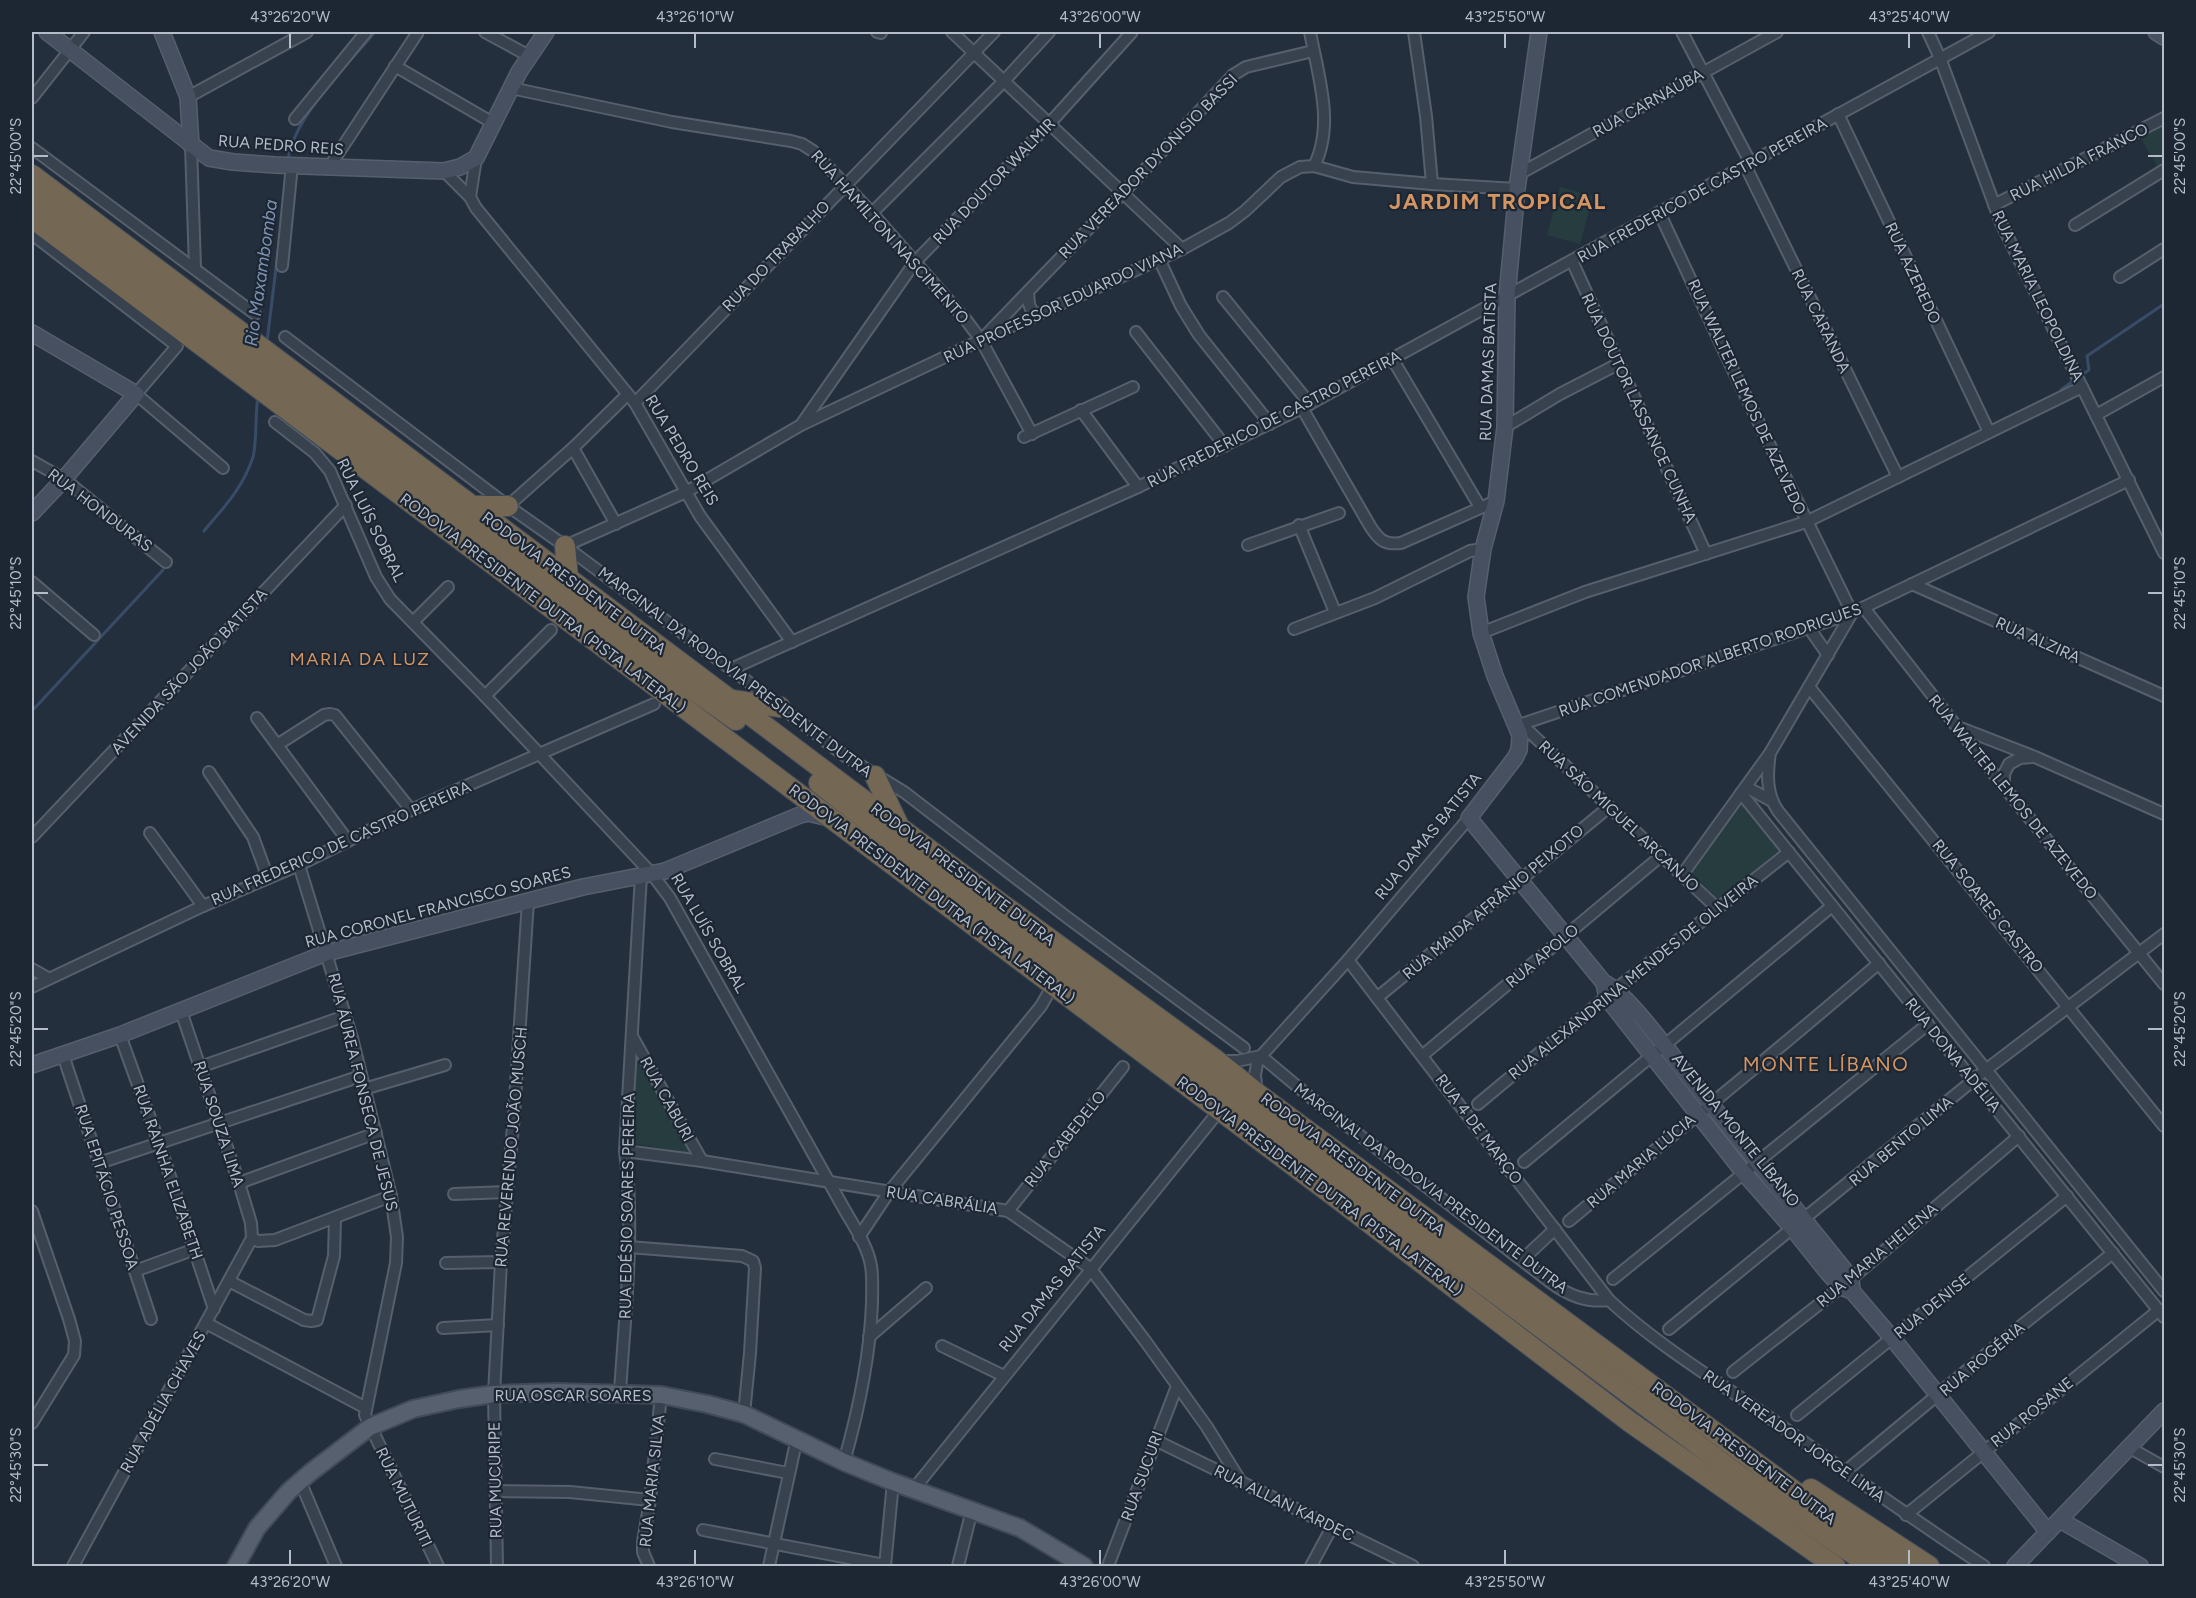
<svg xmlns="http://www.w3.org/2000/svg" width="2196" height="1598" font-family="Figtree,sans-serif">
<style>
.green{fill:#263c3f}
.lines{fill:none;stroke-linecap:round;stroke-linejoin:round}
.stream{stroke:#394c67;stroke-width:3}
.street-casing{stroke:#565f6c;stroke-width:14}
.secondary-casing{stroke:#565f6c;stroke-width:18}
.primary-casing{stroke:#414a57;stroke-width:20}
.highway-casing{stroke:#434c59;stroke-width:22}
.street{stroke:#38414e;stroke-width:10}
.secondary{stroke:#465061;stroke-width:15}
.primary{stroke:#56606e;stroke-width:16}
.highway{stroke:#746855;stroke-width:20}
.ticks{fill:none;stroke:#b4bcc9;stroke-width:2}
.labels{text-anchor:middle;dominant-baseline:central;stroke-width:4.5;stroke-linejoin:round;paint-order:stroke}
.street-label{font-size:16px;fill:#b4bcc9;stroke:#1d2633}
.water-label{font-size:18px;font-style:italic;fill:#7c92b1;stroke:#1d2633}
.neighbourhood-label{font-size:18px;letter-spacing:1.5px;fill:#d59563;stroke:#1d2633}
.quarter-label{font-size:20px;letter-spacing:1.5px;fill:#d59563;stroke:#1d2633}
.district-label{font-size:22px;font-weight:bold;letter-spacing:1.5px;fill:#d59563;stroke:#1d2633}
.neatline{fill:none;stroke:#b4bcc9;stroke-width:2}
.ticks-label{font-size:15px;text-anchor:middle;fill:#b4bcc9}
</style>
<rect width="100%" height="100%" fill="#242f3e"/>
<g class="green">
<polygon points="2164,122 2164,162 2157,166 2139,135"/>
<polygon points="1560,187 1593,196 1580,244 1547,235"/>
<polygon points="1743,803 1782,849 1719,901 1691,872"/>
<polygon points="634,1051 693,1154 631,1143"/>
</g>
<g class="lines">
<g class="stream">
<path d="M288,160C293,118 348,64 375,32"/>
<polyline points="267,342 280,235"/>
<polyline points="2080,376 2089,370 2087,356 2164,304"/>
<polyline points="2061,390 2074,380"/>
<path d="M204,531C224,507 243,488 253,457C257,442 255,414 258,396"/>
<polyline points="32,711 163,570"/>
</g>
<defs>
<g id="street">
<polyline points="485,32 529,56"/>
<polyline points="877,32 881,33"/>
<polyline points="952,32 1182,249"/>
<path d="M1310,32C1318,75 1335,125 1314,166"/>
<polyline points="1414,32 1426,116 1432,184"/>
<polyline points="1682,32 1750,162"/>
<polyline points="1928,32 1940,58 2001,223 2164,553"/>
<polyline points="395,66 493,123"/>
<polyline points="511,88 672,122 791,141 802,144 813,151 872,213 966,320 981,340 1032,434"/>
<polyline points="188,97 307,32"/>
<polyline points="32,98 84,32"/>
<polyline points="1838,114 1989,432"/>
<polyline points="295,119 366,32"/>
<polyline points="191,145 195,268"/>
<polyline points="32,148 255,314"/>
<polyline points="1745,165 1898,477"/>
<polyline points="330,166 418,32"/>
<polyline points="444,171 470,197 476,208 635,403 700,516 792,642"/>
<polyline points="1519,174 1777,32"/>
<polyline points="470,197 476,158"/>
<polyline points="1994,205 2164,118"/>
<polyline points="1659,212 1733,370 1852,613"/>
<polyline points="872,213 1005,80 1049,32"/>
<polyline points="2075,225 2164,170"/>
<polyline points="32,234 177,346 136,394 223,468"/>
<polyline points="1159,259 1181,306 1199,335 1270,424"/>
<polyline points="1572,261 1706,554"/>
<polyline points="282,266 292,165"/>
<polyline points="2120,277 2164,249"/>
<polyline points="1028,292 1029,304 1034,317"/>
<polyline points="1223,297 1310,404"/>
<polyline points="1136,332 1225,446"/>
<polyline points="986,335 1123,193 1233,75 1246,67 1313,51"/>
<polyline points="285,337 508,506 565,546 751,684 845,756 904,792 1068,918 1244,1048"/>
<polyline points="1393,360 1480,507"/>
<polyline points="635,403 994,32"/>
<path d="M1302,408L1370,526C1379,540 1384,545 1401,543L1496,501"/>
<polyline points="1081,410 1138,487"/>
<polyline points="2096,415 2164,377"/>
<path d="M275,422L315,453L330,471L376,577L390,599L485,696L652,874L670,898L843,1207C853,1225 868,1246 871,1266C873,1277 872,1291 872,1303C870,1357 859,1409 844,1462"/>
<polyline points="803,422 915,262 1050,123 1132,32"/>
<polyline points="1505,427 1560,394 1618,364"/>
<polyline points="1024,437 1133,387"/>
<polyline points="573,448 616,524"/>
<polyline points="32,461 64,479 166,562"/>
<polyline points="508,506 573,448 627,395"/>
<polyline points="1299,525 1335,612"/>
<polyline points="1248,545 1339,513"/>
<polyline points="565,546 686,492 801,425 981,340 1182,249 1229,223 1245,211 1281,177 1300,167 1314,166 1353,177 1432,184 1517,189"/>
<polyline points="32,582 94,635"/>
<polyline points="1912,584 2164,696"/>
<polyline points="1864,608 2004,787 2164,984"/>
<polyline points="413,622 448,587"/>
<polyline points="1809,628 1828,655"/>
<polyline points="1294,629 1375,598 1470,551 1483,549"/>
<polyline points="1481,633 1585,592 1806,522 2082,387"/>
<polyline points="731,669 1138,487 1302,408 1989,32"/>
<polyline points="1809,687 2164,1126"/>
<polyline points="485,696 551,630"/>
<polyline points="257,718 348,841"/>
<polyline points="1521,724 1717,908"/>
<polyline points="1516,726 1852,613 2129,480"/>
<polyline points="1958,727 2035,757 2164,814"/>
<polyline points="277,745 324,715 330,714 335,715 411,810"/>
<path d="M1770,753C1767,773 1766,794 1778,811L2164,1291"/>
<polyline points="209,772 253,837 268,878"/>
<polyline points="1746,787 1772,801"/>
<polyline points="2004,787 2004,774 2009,764 2020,758 2032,757"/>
<polyline points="1741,793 2164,1317"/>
<polyline points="150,833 203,906"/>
<polyline points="32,837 346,505"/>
<polyline points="299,865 352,1038 391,1196 397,1237 396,1263 365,1415 438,1566"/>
<polyline points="1682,875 1770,753 1852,613"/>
<path d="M1348,960L1609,1300C1655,1343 1711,1377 1763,1413C1837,1465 1909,1517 1984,1566"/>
<polyline points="32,969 48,978"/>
<polyline points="32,987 203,906 299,865 411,810 654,704"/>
<polyline points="1378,997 1609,807"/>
<polyline points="120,1035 159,1143 214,1309"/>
<polyline points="633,1038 702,1161"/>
<polyline points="63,1055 151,1319"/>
<polyline points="1423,1055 1661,856"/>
<path d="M1261,1056L1310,1097L1550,1282C1568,1295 1586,1303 1609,1300"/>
<polyline points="1221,1061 1237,1061 1261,1056 1348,960 1469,818"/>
<polyline points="200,1067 345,1016"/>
<polyline points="364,1089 445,1065"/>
<polyline points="1257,1093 1255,1075 1258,1058"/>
<polyline points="1478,1104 1616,989 1789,852"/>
<polyline points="625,1151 702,1161 1008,1211 1090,1268 1146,1342 1207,1427 1241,1482"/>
<polyline points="1524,1162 1832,906"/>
<polyline points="99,1163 361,1076"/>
<polyline points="239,1183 376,1133"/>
<polyline points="454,1194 507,1192"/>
<polyline points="32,1211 69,1319 75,1341 74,1355 32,1423"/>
<polyline points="1008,1211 1123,1067"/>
<path d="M1569,1221C1672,1135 1778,1051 1879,963"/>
<polyline points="859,1237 889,1192 1041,1006 1053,985"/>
<polyline points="252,1238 258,1241 275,1240 391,1196"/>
<polyline points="629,1247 742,1256 753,1261 755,1268 750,1353 744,1414"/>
<polyline points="1522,1260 1555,1229"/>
<polyline points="446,1263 501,1262"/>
<polyline points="135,1271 195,1249"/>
<polyline points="1613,1279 1928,1024"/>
<polyline points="229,1281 304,1320 311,1321 317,1320 334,1256 335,1218"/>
<polyline points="206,1323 366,1408"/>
<polyline points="443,1328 498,1325"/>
<polyline points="1669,1329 1987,1069 2164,934"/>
<polyline points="869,1337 926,1288"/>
<polyline points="942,1346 1004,1376"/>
<polyline points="1733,1372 1851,1279 2019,1136"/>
<path d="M620,1392C625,1312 635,1231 625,1151L641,875"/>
<polyline points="1797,1415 2067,1196"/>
<polyline points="1155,1440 1413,1566"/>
<polyline points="2130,1448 2164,1467"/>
<polyline points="715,1459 788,1473"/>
<polyline points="1852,1466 2007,1337 2113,1253"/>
<polyline points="300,1481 336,1566"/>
<polyline points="913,1490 1219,1111"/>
<polyline points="495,1491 570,1492 650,1500"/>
<polyline points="1906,1515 2159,1310"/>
<polyline points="703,1530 885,1565"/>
<polyline points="73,1566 252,1238 251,1223 239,1183 181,1011"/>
<polyline points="497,1566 494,1394 501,1262 514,1115 528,901"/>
<polyline points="649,1566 643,1552 643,1542 650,1500 661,1395"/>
<polyline points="769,1566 797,1438"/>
<polyline points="885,1566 893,1482"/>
<polyline points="958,1566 972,1510"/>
<polyline points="1108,1566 1177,1386"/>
<polyline points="1311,1566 1332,1527"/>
</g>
<g id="secondary">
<polyline points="47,32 209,158 233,162 275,165 444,171 460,167 476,158 519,72 546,32"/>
<polyline points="162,32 188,97 191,145"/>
<path d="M1539,32L1517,189L1507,296L1505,427L1496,501L1483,549L1476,597L1481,633L1495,676L1520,735L1519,750L1515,758L1469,818L1604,983C1626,991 1672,1056 1689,1077C1740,1141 1791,1204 1842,1267L1851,1279L1852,1291"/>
<polyline points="2156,32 2164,37"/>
<polyline points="32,333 136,394 64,479 32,513"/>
<polyline points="1604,983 1607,998 1744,1173 1793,1229 1828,1273 1841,1287 1852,1291 1893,1339 2048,1532"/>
<polyline points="32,1065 120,1035 326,953 583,887 665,871 800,815 808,813 829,818"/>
<polyline points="2060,1520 2140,1566"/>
<polyline points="2015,1566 2164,1411"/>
</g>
<polyline id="primary" points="236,1566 257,1528 289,1491 311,1472 370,1427 413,1409 459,1399 494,1394 557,1392 661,1395 707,1404 744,1414 844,1462 893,1482 1020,1528 1084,1566"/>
<g id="highway">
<polyline points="32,175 1003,905 1216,1060 1258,1094 1855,1536 1900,1566"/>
<polyline points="32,197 639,651 736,720"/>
<polyline points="32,218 1338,1199 1630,1422 1835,1566"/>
<polyline points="472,506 508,506"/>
<polyline points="565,546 568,578"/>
<polyline points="732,700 780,707"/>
<polyline points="875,776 898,824"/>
<polyline points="819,783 940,877 1615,1383 1741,1477 1871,1566"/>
<polyline points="1811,1489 1929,1566"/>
</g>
</defs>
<use href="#street" class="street-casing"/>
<use href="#secondary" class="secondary-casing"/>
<use href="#primary" class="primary-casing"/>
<use href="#highway" class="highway-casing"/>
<use href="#street" class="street"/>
<use href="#secondary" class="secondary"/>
<use href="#primary" class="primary"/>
<use href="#highway" class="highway"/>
</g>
<path class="ticks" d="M290,33V48M695,33V48M1100,33V48M1505,33V48M1909,33V48M33,156H48M2148,156H2163M33,593H48M2148,593H2163M33,1029H48M2148,1029H2163M33,1465H48M2148,1465H2163M290,1550V1565M695,1550V1565M1100,1550V1565M1505,1550V1565M1909,1550V1565"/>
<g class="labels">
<g class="street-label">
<text transform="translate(1648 103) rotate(-29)">RUA CARNAÚBA</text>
<text transform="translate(281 145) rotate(4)">RUA PEDRO REIS</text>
<text transform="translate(2079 162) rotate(-27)">RUA HILDA FRANCO</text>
<text transform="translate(1148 166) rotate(-46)">RUA VEREADOR DYONISIO BASSI</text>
<text transform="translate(994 181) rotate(-46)">RUA DOUTOR WALMIR</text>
<text transform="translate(1702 190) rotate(-29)">RUA FREDERICO DE CASTRO PEREIRA</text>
<text transform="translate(890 237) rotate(48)">RUA HAMILTON NASCIMENTO</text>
<text transform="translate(776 256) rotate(-46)">RUA DO TRABALHO</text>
<text transform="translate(1913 273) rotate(65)">RUA AZEREDO</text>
<text transform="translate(2038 296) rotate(64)">RUA MARIA LEOPOLDINA</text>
<text transform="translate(1063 303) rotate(-25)">RUA PROFESSOR EDUARDO VIANA</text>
<text transform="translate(1821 321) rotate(64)">RUA CARANDA</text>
<text transform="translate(1488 362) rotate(-88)">RUA DAMAS BATISTA</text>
<text transform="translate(1747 397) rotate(65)">RUA WALTER LEMOS DE AZEVEDO</text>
<text transform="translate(1639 408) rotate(65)">RUA DOUTOR LASSANCE CUNHA</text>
<text transform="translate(1274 419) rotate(-27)">RUA FREDERICO DE CASTRO PEREIRA</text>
<text transform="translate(682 450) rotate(59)">RUA PEDRO REIS</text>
<text transform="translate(100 510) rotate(37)">RUA HONDURAS</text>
<text transform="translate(371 520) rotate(64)">RUA LUÍS SOBRAL</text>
<text transform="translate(574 583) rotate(37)">RODOVIA PRESIDENTE DUTRA</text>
<text transform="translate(543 603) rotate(37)">RODOVIA PRESIDENTE DUTRA (PISTA LATERAL)</text>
<text transform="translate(2038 640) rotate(24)">RUA ALZIRA</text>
<text transform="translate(1710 660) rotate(-19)">RUA COMENDADOR ALBERTO RODRIGUES</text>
<text transform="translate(189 671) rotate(-47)">AVENIDA SÃO JOÃO BATISTA</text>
<text transform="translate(735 672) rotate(37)">MARGINAL DA RODOVIA PRESIDENTE DUTRA</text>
<text transform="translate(2013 797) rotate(51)">RUA WALTER LEMOS DE AZEVEDO</text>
<text transform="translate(1619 816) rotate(43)">RUA SÃO MIGUEL ARCANJO</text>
<text transform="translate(1428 836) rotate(-51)">RUA DAMAS BATISTA</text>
<text transform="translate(341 843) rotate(-24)">RUA FREDERICO DE CASTRO PEREIRA</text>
<text transform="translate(963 874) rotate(37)">RODOVIA PRESIDENTE DUTRA</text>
<text transform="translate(932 894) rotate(37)">RODOVIA PRESIDENTE DUTRA (PISTA LATERAL)</text>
<text transform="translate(1493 902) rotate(-40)">RUA MAIDA AFRÂNIO PEIXOTO</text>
<text transform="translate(1988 906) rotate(51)">RUA SOARES CASTRO</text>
<text transform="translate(438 907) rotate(-15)">RUA CORONEL FRANCISCO SOARES</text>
<text transform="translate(709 933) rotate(60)">RUA LUÍS SOBRAL</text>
<text transform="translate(1542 956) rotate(-40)">RUA APOLO</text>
<text transform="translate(1633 977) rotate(-39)">RUA ALEXANDRINA MENDES DE OLIVEIRA</text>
<text transform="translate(1953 1055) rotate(51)">RUA DONA ADÉLIA</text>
<text transform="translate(363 1092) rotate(76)">RUA ÁUREA FONSECA DE JESUS</text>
<text transform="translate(667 1099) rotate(61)">RUA CABURI</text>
<text transform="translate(219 1124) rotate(72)">RUA SOUZA LIMA</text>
<text transform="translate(1479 1129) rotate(53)">RUA 4 DE MARÇO</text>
<text transform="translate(1736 1130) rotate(51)">AVENIDA MONTE LÍBANO</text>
<text transform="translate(1065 1139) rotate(-51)">RUA CABEDELO</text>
<text transform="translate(1901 1141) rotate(-40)">RUA BENTO LIMA</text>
<text transform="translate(511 1147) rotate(-85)">RUA REVERENDO JOÃO MUSCH</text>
<text transform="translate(1641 1161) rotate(-40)">RUA MARIA LÚCIA</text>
<text transform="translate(1353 1164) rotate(37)">RODOVIA PRESIDENTE DUTRA</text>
<text transform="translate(168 1172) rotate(71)">RUA RAINHA ELIZABETH</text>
<text transform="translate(1320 1186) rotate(37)">RODOVIA PRESIDENTE DUTRA (PISTA LATERAL)</text>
<text transform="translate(107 1187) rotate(72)">RUA EPITÁCIO PESSOA</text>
<text transform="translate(1431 1188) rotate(37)">MARGINAL DA RODOVIA PRESIDENTE DUTRA</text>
<text transform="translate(942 1200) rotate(9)">RUA CABRÁLIA</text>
<text transform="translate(627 1206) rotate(-89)">RUA EDÉSIO SOARES PEREIRA</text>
<text transform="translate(1877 1255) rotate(-40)">RUA MARIA HELENA</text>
<text transform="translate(1052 1288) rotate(-51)">RUA DAMAS BATISTA</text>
<text transform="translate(1932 1306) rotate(-39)">RUA DENISE</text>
<text transform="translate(1982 1359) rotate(-40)">RUA ROGÉRIA</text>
<text x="573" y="1395">RUA OSCAR SOARES</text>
<text transform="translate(163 1402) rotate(-61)">RUA ADÉLIA CHAVES</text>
<text transform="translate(2032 1412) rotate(-39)">RUA ROSANE</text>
<text transform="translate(1794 1436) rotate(35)">RUA VEREADOR JORGE LIMA</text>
<text transform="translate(1744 1453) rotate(37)">RODOVIA PRESIDENTE DUTRA</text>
<text transform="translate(1142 1476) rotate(-70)">RUA SUCURI</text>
<text transform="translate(495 1480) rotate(-91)">RUA MUCURIPE</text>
<text transform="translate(652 1481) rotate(-84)">RUA MARIA SILVA</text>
<text transform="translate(404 1497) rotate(64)">RUA MUTURITI</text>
<text transform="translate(1284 1503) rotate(26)">RUA ALLAN KARDEC</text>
</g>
<g class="water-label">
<text transform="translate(261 273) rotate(-82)">Rio Maxambomba</text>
</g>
<g class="neighbourhood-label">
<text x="360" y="659">MARIA DA LUZ</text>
</g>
<g class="quarter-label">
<text x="1826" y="1064">MONTE LÍBANO</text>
</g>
<g class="district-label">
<text x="1498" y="201">JARDIM TROPICAL</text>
</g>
</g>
<rect width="2196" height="1598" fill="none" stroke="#1d2633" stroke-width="66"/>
<rect x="33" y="33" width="2130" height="1532" class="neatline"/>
<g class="ticks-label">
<text x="290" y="22">43°26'20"W</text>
<text x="695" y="22">43°26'10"W</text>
<text x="1100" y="22">43°26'00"W</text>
<text x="1505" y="22">43°25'50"W</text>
<text x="1909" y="22">43°25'40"W</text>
<text transform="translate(16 156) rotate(-90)" y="5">22°45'00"S</text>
<text transform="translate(2180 156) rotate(-90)" y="5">22°45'00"S</text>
<text transform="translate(16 593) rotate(-90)" y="5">22°45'10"S</text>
<text transform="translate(2180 593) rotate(-90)" y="5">22°45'10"S</text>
<text transform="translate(16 1029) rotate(-90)" y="5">22°45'20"S</text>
<text transform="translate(2180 1029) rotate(-90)" y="5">22°45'20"S</text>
<text transform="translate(16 1465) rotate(-90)" y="5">22°45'30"S</text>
<text transform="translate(2180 1465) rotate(-90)" y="5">22°45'30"S</text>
<text x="290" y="1587">43°26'20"W</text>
<text x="695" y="1587">43°26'10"W</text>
<text x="1100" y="1587">43°26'00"W</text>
<text x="1505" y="1587">43°25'50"W</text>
<text x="1909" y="1587">43°25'40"W</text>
</g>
</svg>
